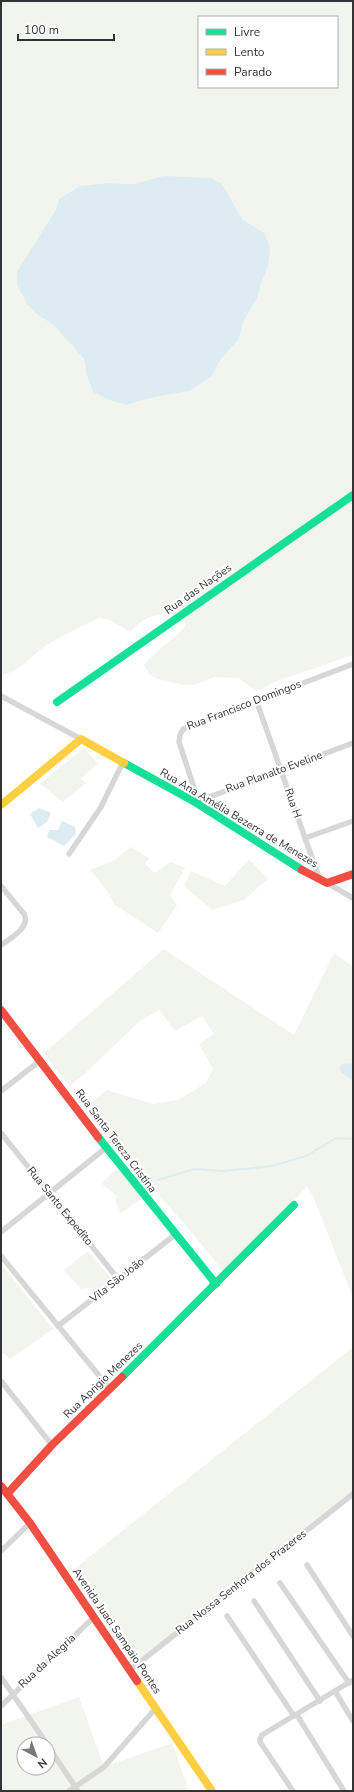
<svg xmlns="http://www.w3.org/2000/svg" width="354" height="1792" font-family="'Nunito Sans',sans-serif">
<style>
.green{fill:#f1f5ed;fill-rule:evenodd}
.water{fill:#ddebf3}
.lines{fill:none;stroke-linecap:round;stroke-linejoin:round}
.stream{stroke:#ddebf3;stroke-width:2}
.street{stroke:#d7d7d7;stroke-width:5.5}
.fast{stroke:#16e098;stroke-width:8}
.slow{stroke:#ffcf43;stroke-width:8}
.jam{stroke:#f24e42;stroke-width:8}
.labels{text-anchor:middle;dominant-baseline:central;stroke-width:4;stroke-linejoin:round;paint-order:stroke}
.street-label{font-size:11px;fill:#333;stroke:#fff}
</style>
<rect width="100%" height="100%" fill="#fff"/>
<g class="green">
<path d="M1,1H353V655L277,681L257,691L238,678L215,677L194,685H183L160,680L150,675L144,665C156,649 174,641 186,625L181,614C157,613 147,614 130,632L110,620L99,618C83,626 65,634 50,643C32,654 22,671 1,675ZM199,17H337V87H199ZM163,176L233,205L242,219L247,223L268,266L262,281L257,298L243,322L239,339L220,360L212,376L189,391L154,397L126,405L109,400L93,392L87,376L84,359L77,350L54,325L39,316L21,295L59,199L110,183L134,184Z"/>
<polygon points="84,748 98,764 81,778 86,783 63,802 40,784"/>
<polygon points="131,847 149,858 145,864 155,873 170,862 185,868 170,895 177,905 158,933 115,905 106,889 90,870 113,861"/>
<polygon points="249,859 268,879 244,900 212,910 184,886 191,871 225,886"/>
<polygon points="164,949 294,1035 334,953 353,967 353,1064 350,1063 342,1064 339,1068 341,1072 353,1081 353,1298 313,1196 307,1187 224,1272 183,1222 141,1175 86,1107 107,1090 153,1104 178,1100 206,1083 213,1069 199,1044 214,1034 202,1016 175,1031 159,1010 140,1021 82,1076 69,1086 44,1053"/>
<polygon points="119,1167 143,1198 121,1213 115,1201 117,1196 101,1183"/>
<polygon points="88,1251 111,1279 95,1293 89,1288 81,1289 64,1270"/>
<polygon points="1,1264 53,1329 10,1359 1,1351"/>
<polygon points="353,1347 353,1494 134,1665 72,1571"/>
<path d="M79,1697L104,1767L172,1743L189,1791H1V1725ZM24,1744H48V1768H24Z"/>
</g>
<g class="water">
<polygon points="163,176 211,178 222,184 242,219 264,233 270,248 268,266 262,281 257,298 243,322 239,339 220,360 212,376 189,391 154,397 126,405 109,400 93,392 87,376 84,359 54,325 39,316 27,304 17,285 17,272 55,211 59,199 80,186 110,183 134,184"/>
<polygon points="39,808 51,813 47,822 38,828 30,814"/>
<polygon points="62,821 75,827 76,834 64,846 47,837 48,832 50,830 58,830"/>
<polygon points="350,1063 353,1064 353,1081 341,1072 339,1068 342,1064"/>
</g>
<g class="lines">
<polyline class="stream" points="158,1180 194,1169 224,1171 272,1166 306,1156 336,1138 353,1139"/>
<g class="street">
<polyline points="1,696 81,739"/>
<polyline points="256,700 320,880"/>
<polyline points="198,800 179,742 180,735 183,729 353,664"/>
<polyline points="196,802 353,743"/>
<polyline points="305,838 353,821"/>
<polyline points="69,854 101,807 123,762"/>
<polyline points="327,883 353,898"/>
<path d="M1,886L24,914C31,927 10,939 1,945"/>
<polyline points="1,1091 41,1060"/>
<polyline points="1,1133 118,1279"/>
<polyline points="1,1232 107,1147"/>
<polyline points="1,1256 110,1389"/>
<polyline points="58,1326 176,1234"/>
<polyline points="1,1381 52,1445"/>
<polyline points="1,1551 30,1523"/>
<polyline points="307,1565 353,1636"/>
<polyline points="280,1583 349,1683"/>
<polyline points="254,1601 320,1701"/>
<polyline points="227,1616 294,1716"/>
<polyline points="130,1670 353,1494"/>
<polyline points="1,1677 47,1744"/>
<polyline points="335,1691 353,1721"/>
<polyline points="1,1706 94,1617"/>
<polyline points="297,1715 344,1791"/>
<polyline points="48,1746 78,1791"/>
<polyline points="69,1791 104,1767 156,1708"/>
<polyline points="293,1791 260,1742 260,1739 262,1735 353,1680"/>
</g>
<g class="fast">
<polyline points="57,702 353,495"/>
<polyline points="124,763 195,802 302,870"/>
<polyline points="98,1137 216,1284"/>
<polyline points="122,1377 294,1205"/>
</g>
<g class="slow">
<polyline points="1,805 81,739 124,763"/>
<polyline points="137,1681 212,1791"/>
</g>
<g class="jam">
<polyline points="302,870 327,883 353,874"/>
<polyline points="1,1010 98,1137"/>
<polyline points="1,1486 30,1523 137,1681"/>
<polyline points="8,1493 52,1445 122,1377"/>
</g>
</g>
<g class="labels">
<g class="street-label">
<text transform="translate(198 589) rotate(-35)">Rua das Nações</text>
<text transform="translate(244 705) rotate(-21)">Rua Francisco Domingos</text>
<text transform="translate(274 772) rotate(-20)">Rua Planalto Eveline</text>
<text transform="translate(293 803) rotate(71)">Rua H</text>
<text transform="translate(239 818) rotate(31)">Rua Ana Amélia Bezerra de Menezes</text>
<text transform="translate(116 1141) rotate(53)">Rua Santa Tereza Cristina</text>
<text transform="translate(60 1206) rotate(51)">Rua Santo Expedito</text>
<text transform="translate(117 1280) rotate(-38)">Vila São João</text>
<text transform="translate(103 1380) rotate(-44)">Rua Aprigio Menezes</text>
<text transform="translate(241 1582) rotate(-38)">Rua Nossa Senhora dos Prazeres</text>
<text transform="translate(117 1631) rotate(56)">Avenida Juaci Sampaio Pontes</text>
<text transform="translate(47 1661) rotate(-43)">Rua da Alegria</text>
</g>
</g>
<rect width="354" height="1792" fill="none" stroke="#333333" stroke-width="4"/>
<rect x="198" y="16" width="140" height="72" fill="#ffffff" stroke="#adadad"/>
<rect x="206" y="29" width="20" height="6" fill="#16e098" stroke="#adadad"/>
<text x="234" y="36" font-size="12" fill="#333333">Livre</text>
<rect x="206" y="49" width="20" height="6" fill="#ffcf43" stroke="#adadad"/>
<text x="234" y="56" font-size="12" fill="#333333">Lento</text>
<rect x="206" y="69" width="20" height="6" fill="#f24e42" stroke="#adadad"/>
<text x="234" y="76" font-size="12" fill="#333333">Parado</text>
<g transform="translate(36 1756) rotate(139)"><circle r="19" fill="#ffffff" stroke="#adadad"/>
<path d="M0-3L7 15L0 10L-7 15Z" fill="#7a7a7a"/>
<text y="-6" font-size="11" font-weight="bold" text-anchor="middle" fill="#333333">N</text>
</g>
<path d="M18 34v6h96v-6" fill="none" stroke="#333333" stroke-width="2"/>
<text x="24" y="34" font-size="12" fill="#333333" stroke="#ffffff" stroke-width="3" paint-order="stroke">100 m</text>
</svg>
